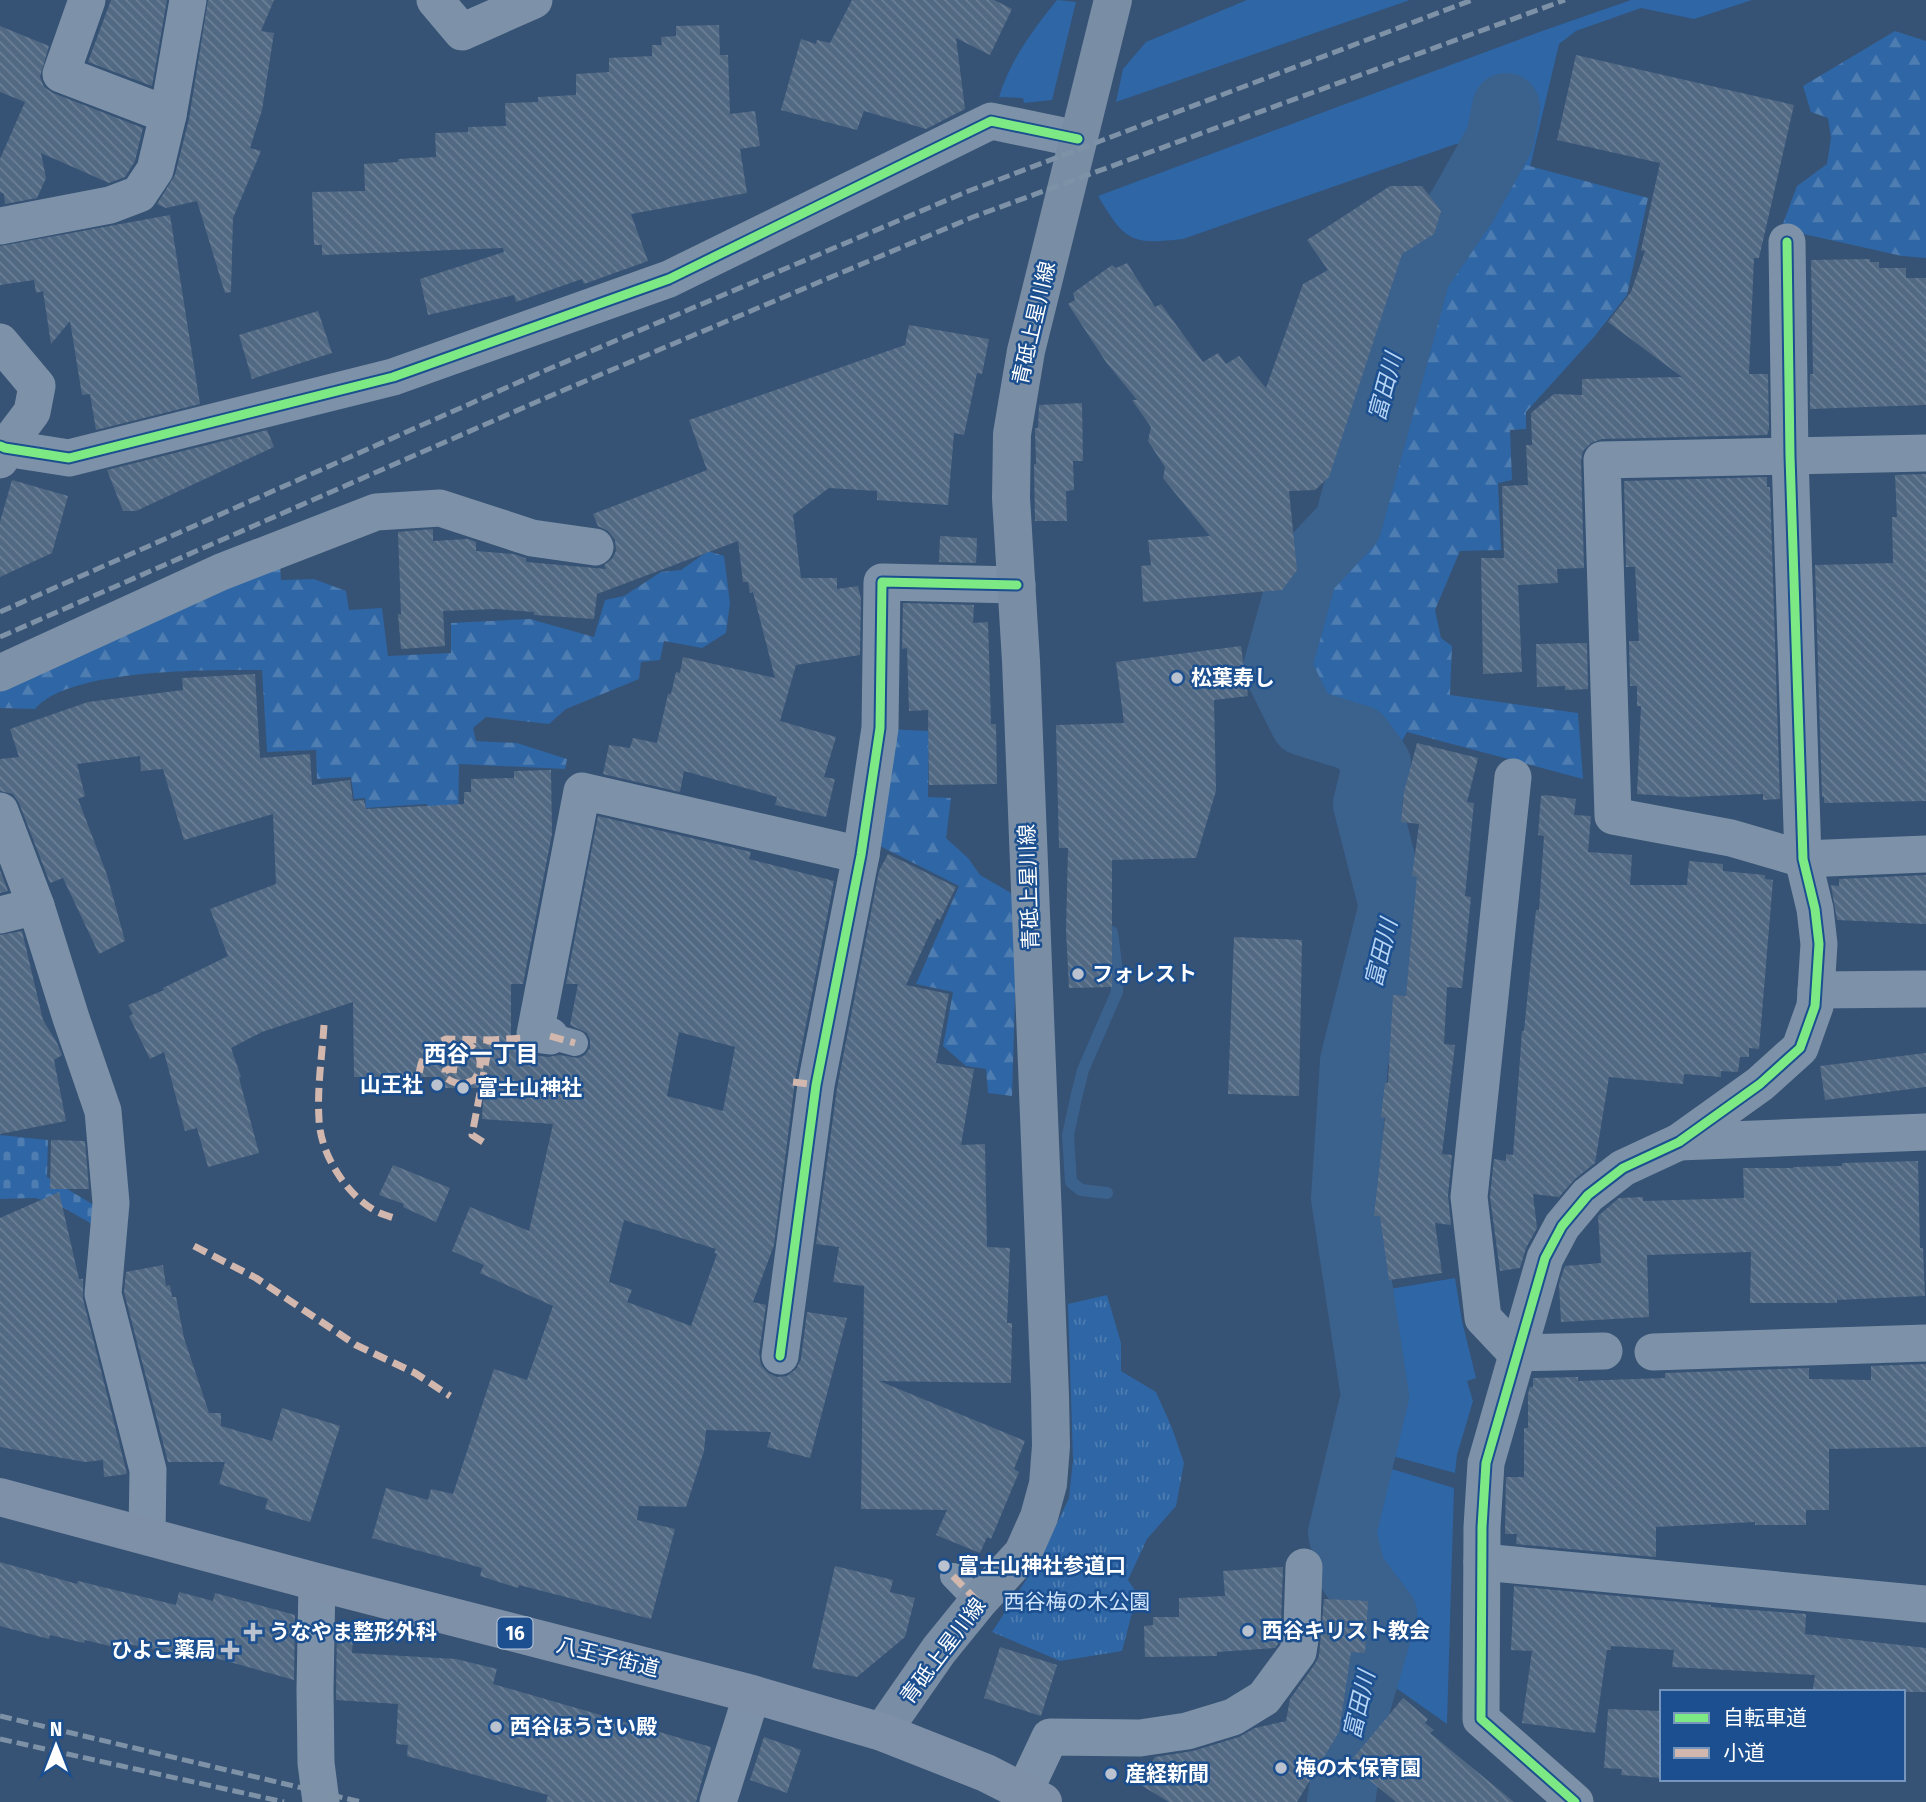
<svg xmlns="http://www.w3.org/2000/svg" width="1926" height="1802" font-family="'Fira Sans','Noto Sans JP',sans-serif">
<style>
.grass{fill:#2f66a5}
.forest{fill:url(#forest-firs)}
.cemetery{fill:url(#cemetery-stones)}
.park{fill:url(#park-tufts)}
.lines{fill:none;stroke-linecap:round;stroke-linejoin:round}
.stream{stroke:#3b618d;stroke-width:12}
.river{stroke:#3b618d;stroke-width:68}
.building{fill:url(#building-back-hatch);fill-rule:evenodd}
.pedestrian{stroke:#7d92a8;stroke-width:26}
.minor{stroke:#7d92a8;stroke-width:37}
.secondary{stroke:#798da4;stroke-width:38}
.trunk{stroke:#7e90a7;stroke-width:38}
.rail{stroke:#7e92a7;stroke-width:5;stroke-dasharray:12 5;stroke-linecap:butt}
.quiet{stroke:#d1b7ad;stroke-width:7;stroke-dasharray:14 7;stroke-linecap:butt}
.cycleway-casing{stroke:#1b4f8f;stroke-width:13}
.cycleway{stroke:#7ce984;stroke-width:9}
.poi-dot{fill:#b9c2ce;stroke:#1b4f8f;stroke-width:2.5}
.labels{text-anchor:middle;dominant-baseline:central;stroke-width:5;stroke-linejoin:round;paint-order:stroke}
.shield{fill:#1b4f8f;stroke:#bbcadd;stroke-width:2}
.shield-label{font-size:19px;font-weight:bold;fill:#fff}
.street-label{font-size:21px;fill:#fff;stroke:#1b4f8f}
.poi-label{font-size:21px;font-weight:bold;fill:#fff;stroke:#1b4f8f;text-anchor:start}
.park-label{font-size:21px;fill:#cfe3fa;stroke:#1b4f8f}
.water-label{font-size:23px;font-style:italic;fill:#b5d3f5;stroke:#1b4f8f}
.neighbourhood-label{font-size:23px;font-weight:bold;fill:#fff;stroke:#1b4f8f}
</style>
<defs>
<pattern id="forest-firs" width="22" height="20" patternUnits="userSpaceOnUse" patternTransform="scale(1.75)"><rect width="22" height="20" fill="#2f66a5"/><path d="M5 1l3.5 6h-7zM16 11l3.5 6h-7z" fill="#4e7db2"/></pattern>
<pattern id="cemetery-stones" width="16" height="16" patternUnits="userSpaceOnUse" patternTransform="scale(1.75)"><rect width="16" height="16" fill="#2f66a5"/><path d="M2 7V4a2 2 0 0 1 4 0v3zM10 15v-3a2 2 0 0 1 4 0v3z" fill="#4e7db2"/></pattern>
<pattern id="park-tufts" width="24" height="20" patternUnits="userSpaceOnUse" patternTransform="scale(1.75)"><rect width="24" height="20" fill="#2f66a5"/><path d="M3 7l-1-3M5 7V3M7 7l1-3M15 17l-1-3M17 17v-4M19 17l1-3" fill="none" stroke="#4e7db2"/></pattern>
<pattern id="building-back-hatch" width="6" height="6" patternUnits="userSpaceOnUse" patternTransform="scale(1.75)"><rect width="6" height="6" fill="#526984"/><path d="M-1 5l2 2M0 0l6 6M5-1l2 2" fill="none" stroke="#6c8096"/></pattern>
</defs>
<rect width="100%" height="100%" fill="#365274"/>
<g class="grass">
<path d="M1057,0L1076,2L1052,100L1024,103L1023,98L999,97C1010,60 1033,30 1057,0Z"/>
<polygon points="1247,0 1410,0 1116,102 1123,69 1146,42"/>
<path d="M1631,0H1752L1694,19L1641,8L1576,31L1559,44L1530,167L1515,162L1514,146L1456,144L1183,239C1130,245 1125,241 1098,196L1542,31Z"/>
<polygon points="1455,1278 1462,1321 1476,1378 1467,1381 1473,1401 1457,1455 1455,1473 1381,1453 1362,1522 1347,1528 1385,1387 1378,1291"/>
<polygon points="1392,1469 1454,1488 1447,1724 1386,1681 1388,1665 1399,1662 1396,1610 1400,1597 1358,1542 1375,1530"/>
</g>
<g class="forest">
<polygon points="1895,31 1926,41 1926,258 1902,256 1781,229 1797,186 1827,164 1831,138 1828,118 1811,112 1803,86"/>
<polygon points="1515,162 1648,198 1627,295 1594,337 1526,412 1526,429 1510,430 1512,480 1498,483 1501,550 1460,551 1435,610 1441,638 1452,646 1450,695 1578,713 1583,779 1407,732 1389,765 1370,738 1310,712 1289,670 1309,576 1353,527 1426,271 1466,223 1492,178"/>
<path d="M708,551L724,556L730,603L726,633L702,648L664,641L660,660L641,662L639,679L566,709L549,724L486,717L473,728L476,741L517,743L567,759L565,769L459,764L458,830H430L427,804L366,808L365,798L354,799L351,777L317,779L316,750L267,752L262,670C210,670 69,668 35,709L0,708V683L280,565L281,580L314,579L346,591L349,610L382,608L388,656L451,653V623L530,619L594,637L605,600L624,596L661,572L681,570Z"/>
<polygon points="887,729 929,731 928,797 951,798 946,838 968,858 980,875 1018,897 1012,1096 988,1093 986,1069 966,1066 943,1046 953,992 916,984 959,886 872,842"/>
</g>
<polygon class="cemetery" points="0,1135 48,1140 47,1177 99,1208 97,1227 57,1204 35,1198 0,1199"/>
<polygon class="park" points="1107,1295 1121,1343 1121,1371 1156,1392 1172,1428 1184,1463 1176,1506 1147,1539 1128,1580 1140,1598 1132,1613 1122,1651 1060,1661 992,1632 1041,1557 1069,1498 1073,1460 1068,1304"/>
<g class="lines">
<polyline class="stream" points="1107,1193 1081,1190 1071,1182 1068,1135 1076,1098 1083,1070 1117,992 1117,971 1112,932"/>
<polyline class="river" points="1341,1802 1354,1714 1383,1614 1352,1573 1342,1533 1375,1396 1345,1198 1354,1061 1393,906 1367,804 1377,764 1359,739 1304,722 1277,668 1304,571 1348,524 1417,272 1463,205 1500,139 1506,107"/>
</g>
<g class="building">
<polygon points="111,0 167,0 152,86 88,62"/>
<polygon points="208,0 274,0 261,31 274,33 262,110 250,148 261,151 233,218 231,292 225,293 197,201 166,208 157,204 175,175 189,119"/>
<polygon points="852,0 994,0 1012,9 990,55 956,38 965,109 926,129 864,111 857,130 781,110 801,39 816,44 817,40 830,43"/>
<polygon points="719,25 720,55 728,55 730,114 755,111 760,146 740,149 747,193 631,214 648,261 584,284 582,279 516,302 514,295 428,315 420,279 504,252 503,248 322,255 322,245 314,245 312,192 365,191 364,164 398,162 398,159 436,157 435,133 468,132 468,127 506,126 505,103 538,102 538,97 576,95 576,74 609,72 609,58 652,56 652,45 662,45 661,37 676,36 676,26"/>
<polygon points="0,26 49,46 40,77 44,87 53,93 143,128 135,161 125,177 109,183 41,153 46,178 37,198 5,204 4,194 0,192 0,159 25,102 0,92"/>
<polygon points="1576,55 1794,105 1759,258 1754,258 1749,374 1768,374 1769,429 1767,435 1602,439 1591,443 1583,451 1581,461 1584,568 1557,569 1558,583 1518,585 1522,672 1483,674 1481,558 1504,558 1502,486 1528,485 1526,445 1532,445 1531,413 1554,394 1582,395 1582,379 1682,377 1608,322 1631,292 1645,251 1641,250 1660,163 1557,140"/>
<polygon points="1390,186 1422,186 1441,211 1434,234 1402,254 1329,477 1315,490 1289,491 1297,570 1282,590 1143,602 1141,566 1151,565 1148,540 1210,536 1163,478 1165,467 1148,441 1151,427 1132,400 1137,400 1106,362 1068,304 1075,300 1073,293 1112,265 1116,268 1127,263 1155,307 1161,304 1203,362 1218,353 1226,364 1239,356 1266,388 1303,284 1328,270 1307,240"/>
<polygon points="170,215 200,404 96,430 90,394 82,395 70,321 51,344 43,291 36,293 34,280 0,285 0,246"/>
<polygon points="1870,259 1870,262 1879,262 1879,268 1906,268 1906,278 1926,278 1926,405 1810,409 1810,374 1813,374 1811,260"/>
<polygon points="318,311 332,353 252,379 239,335"/>
<polygon points="909,325 989,339 982,374 977,373 964,435 954,433 948,505 877,500 877,491 829,488 793,515 801,578 837,578 837,589 858,586 861,599 860,655 796,665 780,721 836,737 824,777 835,779 826,817 775,805 777,797 684,771 680,792 603,774 609,745 630,748 633,738 657,743 668,694 671,694 676,672 680,673 683,657 775,678 753,592 750,593 748,582 743,582 738,541 597,594 594,619 534,615 534,612 496,609 443,611 445,646 401,649 398,614 401,614 398,532 433,529 433,541 468,539 476,542 476,551 513,554 526,558 526,562 606,569 604,565 612,559 616,551 615,540 608,531 598,526 593,514 707,470 689,420 905,345"/>
<polygon points="1082,403 1083,461 1073,461 1074,490 1066,491 1067,521 1035,521 1034,464 1036,464 1035,431 1035,428 1038,428 1039,405"/>
<polygon points="267,430 274,447 136,511 123,511 107,470"/>
<polygon points="1926,474 1926,801 1824,803 1824,797 1822,797 1815,565 1893,563 1892,517 1897,517 1895,475"/>
<polygon points="1767,477 1767,487 1770,487 1780,799 1763,800 1763,794 1685,797 1637,794 1641,706 1637,706 1637,686 1630,686 1629,641 1639,641 1635,567 1626,567 1624,481"/>
<polygon points="12,480 68,496 52,553 0,577 0,522"/>
<polygon points="940,536 977,538 976,563 939,562"/>
<polygon points="903,603 974,605 973,623 988,622 991,724 996,724 997,784 929,785 928,710 909,711 907,648 902,649"/>
<polygon points="1587,643 1588,689 1565,690 1565,686 1537,687 1536,644"/>
<polygon points="1241,646 1248,696 1214,700 1216,791 1196,858 1112,860 1112,987 1069,988 1066,930 1068,848 1059,848 1056,725 1124,723 1116,662"/>
<path d="M255,674L260,758L310,754L312,785L350,780L353,801L364,800L366,809L464,804V792H471V779L514,778V771L551,770L552,834L523,984H511V1041L516,1042L521,1050L532,1055L548,1057L559,1055L578,1058L585,1055L590,1048V1040L587,1033L570,1025L578,984H566L598,816L751,852L749,859L834,881L795,1081L774,1245L753,1302L766,1305L759,1353L761,1365L768,1373L777,1377L787,1376L796,1369L801,1359L807,1312L847,1318L810,1458L767,1447L771,1432L706,1430L704,1451L686,1507L639,1506L637,1520L675,1529L651,1619L519,1585L518,1588L480,1576L482,1568L372,1538L386,1488L428,1500L431,1489L453,1494L494,1369L527,1380L553,1306L480,1273L484,1265L452,1251L470,1207L529,1231L553,1124L482,1119L484,1088H435V1077H354L353,1002L262,1032L231,1048L241,1077L239,1078L259,1153L208,1167L197,1128L185,1131L164,1052L150,1059L129,1016L133,1014L128,1005L164,990L163,988L228,956L210,909L276,884L273,814L184,840L163,769L141,771L140,756L77,764L85,796L78,799L107,875L125,941L99,954L63,878L50,883L19,803L13,794L0,791V759L19,757L10,729L88,702L183,690L182,678ZM679,1032L735,1047L723,1111L667,1096ZM624,1220L716,1249L714,1253L717,1254L691,1326L627,1302L632,1290L609,1282Z"/>
<polygon points="1417,743 1478,758 1467,802 1474,803 1465,896 1471,897 1462,988 1447,987 1444,1044 1455,1045 1442,1154 1452,1155 1448,1195 1451,1225 1435,1223 1442,1273 1389,1280 1380,1216 1374,1216 1385,1118 1381,1117 1385,1083 1388,1083 1393,995 1406,996 1410,953 1417,877 1412,876 1419,824 1401,822 1404,792"/>
<polygon points="1545,795 1576,799 1574,815 1591,816 1588,852 1632,855 1630,885 1687,885 1689,861 1723,864 1723,871 1765,875 1765,879 1773,880 1759,1049 1749,1048 1749,1057 1740,1057 1738,1072 1721,1071 1721,1077 1684,1074 1683,1084 1609,1077 1595,1163 1575,1179 1559,1197 1533,1194 1537,1228 1526,1248 1520,1268 1500,1271 1490,1197 1494,1159 1506,1161 1506,1154 1513,1155 1522,1031 1524,1031 1536,910 1539,910 1544,836 1538,835 1541,796"/>
<polygon points="888,854 956,887 940,920 937,918 906,985 949,994 936,1063 974,1069 961,1145 985,1144 987,1247 1010,1248 1007,1323 1012,1323 1011,1383 879,1381 1025,1441 1014,1469 1019,1472 991,1539 987,1537 980,1553 936,1535 947,1510 861,1509 864,1286 833,1282 839,1247 816,1244 837,1088 879,871"/>
<polygon points="0,870 8,891 0,893"/>
<polygon points="1926,875 1926,924 1837,920 1831,885 1839,886 1839,879"/>
<polygon points="22,931 43,1020 57,1043 62,1055 54,1060 66,1121 0,1134 0,935"/>
<polygon points="1234,937 1302,940 1299,1096 1228,1094"/>
<polygon points="1926,1053 1926,1087 1825,1100 1820,1066"/>
<polygon points="51,1140 85,1141 89,1189 50,1189"/>
<polygon points="1918,1161 1920,1248 1923,1248 1925,1296 1837,1300 1837,1303 1750,1303 1751,1252 1647,1255 1649,1317 1561,1322 1559,1284 1565,1266 1601,1263 1598,1216 1619,1198 1643,1197 1643,1201 1744,1198 1743,1168 1793,1168 1793,1167 1842,1166 1842,1163"/>
<polygon points="393,1165 450,1188 436,1222 403,1207 404,1204 379,1195"/>
<polygon points="59,1192 79,1279 83,1279 83,1299 127,1474 104,1477 103,1460 85,1462 0,1447 0,1218"/>
<polygon points="163,1265 166,1286 170,1285 172,1297 176,1297 184,1338 209,1413 221,1413 221,1426 272,1441 282,1408 340,1426 310,1522 265,1509 268,1499 219,1484 225,1462 168,1462 124,1292 126,1272"/>
<polygon points="1926,1364 1926,1447 1829,1449 1829,1510 1806,1510 1806,1525 1755,1525 1755,1522 1656,1527 1656,1557 1516,1544 1517,1534 1505,1534 1506,1477 1524,1477 1524,1428 1528,1428 1528,1394 1530,1387 1533,1387 1533,1378 1578,1377 1578,1381 1665,1378 1665,1373 1809,1368 1809,1379 1871,1380 1871,1366"/>
<polygon points="0,1562 77,1584 78,1581 176,1605 179,1592 213,1601 215,1593 295,1615 294,1680 194,1652 192,1658 120,1642 118,1648 85,1640 84,1643 50,1635 49,1639 0,1626"/>
<polygon points="835,1566 893,1580 890,1592 915,1598 905,1637 857,1677 812,1668"/>
<polygon points="1283,1567 1281,1624 1278,1644 1275,1648 1217,1652 1217,1656 1145,1657 1144,1626 1153,1625 1153,1617 1179,1617 1179,1598 1225,1596 1223,1571"/>
<polygon points="1514,1586 1711,1605 1711,1607 1806,1614 1805,1634 1926,1648 1926,1692 1834,1692 1813,1689 1815,1675 1672,1667 1674,1650 1611,1646 1611,1650 1607,1650 1595,1733 1522,1723 1532,1651 1511,1650"/>
<polygon points="1324,1599 1368,1601 1365,1653 1351,1652 1339,1732 1297,1802 1169,1802 1139,1784 1155,1757 1193,1751 1239,1737 1255,1728 1286,1721 1290,1699 1315,1664 1319,1656"/>
<polygon points="337,1624 354,1626 352,1653 456,1659 497,1669 493,1684 711,1747 696,1802 546,1802 548,1795 407,1756 408,1745 396,1744 398,1704 336,1700"/>
<polygon points="1000,1647 1057,1665 1041,1716 984,1698"/>
<polygon points="1403,1698 1428,1719 1425,1723 1434,1730 1430,1733 1514,1802 1396,1802 1349,1763"/>
<polygon points="1608,1709 1662,1711 1662,1778 1621,1775 1622,1769 1604,1768"/>
<polygon points="764,1737 801,1750 787,1793 750,1780"/>
</g>
<g class="lines">
<g class="pedestrian">
<polyline points="550,1036 575,1043"/>
<polyline points="953,1576 978,1602"/>
</g>
<g class="minor">
<polyline points="87,0 61,74 168,115"/>
<polyline points="435,0 462,32 534,0"/>
<polyline points="0,226 110,205 139,194 155,170 168,115 188,0"/>
<polyline points="0,342 37,386 32,412 5,448 0,460"/>
<polyline points="0,446 5,448 69,458 393,377 669,279 991,121 1078,139"/>
<polyline points="1926,453 1602,460 1613,816 1731,838 1803,859 1926,854"/>
<polyline points="0,673 221,572 376,512 440,508 532,538 595,547"/>
<polyline points="1513,777 1469,1197 1483,1318 1516,1353 1604,1351"/>
<polyline points="0,811 36,906 71,1018 103,1111 111,1203 103,1294 148,1470 147,1535"/>
<polyline points="0,915 36,906"/>
<polyline points="1816,990 1926,989"/>
<polyline points="550,1036 535,1034 582,791 861,855"/>
<polyline points="1679,1142 1926,1132"/>
<polyline points="1653,1352 1926,1343"/>
<polyline points="780,1356 816,1085 861,855 880,728 882,582 1017,585"/>
<polyline points="1482,1562 1926,1604"/>
<polyline points="317,1582 315,1689 316,1763 321,1802"/>
<polyline points="1024,1792 1050,1737 1140,1738 1187,1731 1233,1717 1264,1698 1298,1652 1302,1626 1304,1567"/>
<polyline points="718,1802 752,1694"/>
<polyline points="1575,1802 1481,1719 1482,1527 1486,1463 1545,1258 1562,1226 1588,1195 1623,1168 1679,1142 1760,1084 1800,1048 1815,1006 1819,944 1815,909 1803,859 1790,456 1787,242"/>
</g>
<polyline class="secondary" points="882,1732 939,1650 978,1602 1023,1553 1039,1517 1048,1484 1051,1446 1050,1395 1021,661 1011,498 1012,434 1026,351 1113,0"/>
<polyline class="trunk" points="0,1497 317,1582 752,1694 882,1732 986,1773 1043,1802"/>
<g class="rail">
<polyline points="0,612 544,371 966,192 1472,0"/>
<polyline points="0,637 557,393 973,217 1565,0"/>
<polyline points="0,1716 361,1802"/>
<polyline points="0,1739 284,1802"/>
</g>
<g class="quiet">
<path d="M324,1025C322,1056 317,1088 319,1119C320,1153 345,1193 374,1210C380,1214 388,1216 394,1218"/>
<polyline points="550,1036 575,1043"/>
<path d="M457,1070L449,1069L445,1071V1077C455,1085 462,1085 474,1080C486,1063 480,1048 461,1040"/>
<polyline points="793,1082 816,1085"/>
<polyline points="415,1093 421,1064 428,1047 446,1039 490,1040"/>
<polyline points="483,1142 472,1135 490,1040 523,1038"/>
<polyline points="194,1246 256,1278 356,1345 415,1373 450,1396"/>
<polyline points="953,1576 978,1602"/>
</g>
<defs>
<g id="cycleway">
<polyline points="0,446 5,448 69,458 393,377 669,279 991,121 1078,139"/>
<polyline points="780,1356 816,1085 861,855 880,728 882,582 1017,585"/>
<polyline points="1575,1802 1481,1719 1482,1527 1486,1463 1545,1258 1562,1226 1588,1195 1623,1168 1679,1142 1760,1084 1800,1048 1815,1006 1819,944 1815,909 1803,859 1790,456 1787,242"/>
</g>
</defs>
<use href="#cycleway" class="cycleway-casing"/>
<use href="#cycleway" class="cycleway"/>
</g>
<g class="poi-dot">
<circle cx="1177" cy="678" r="7"/>
<circle cx="1078" cy="974" r="7"/>
<circle cx="437" cy="1085" r="7"/>
<circle cx="463" cy="1088" r="7"/>
<circle cx="944" cy="1566" r="7"/>
<circle cx="1248" cy="1631" r="7"/>
<path d="M249.5 1621.5h7v7h7v7h-7v7h-7v-7h-7v-7h7z"/>
<path d="M226.5 1639.5h7v7h7v7h-7v7h-7v-7h-7v-7h7z"/>
<circle cx="496" cy="1727" r="7"/>
<circle cx="1281" cy="1768" r="7"/>
<circle cx="1111" cy="1774" r="7"/>
</g>
<g class="labels">
<rect class="shield" x="497.5" y="1617.5" width="35" height="31" rx="5"/>
<g class="shield-label">
<text x="515" y="1633">16</text>
</g>
<g class="street-label">
<text transform="translate(1034 323) rotate(-77)">青砥上星川線</text>
<text transform="translate(1029 887) rotate(-92)">青砥上星川線</text>
<text transform="translate(943 1651) rotate(-53)">青砥上星川線</text>
<text transform="translate(608 1657) rotate(14)">八王子街道</text>
</g>
<g class="poi-label">
<text x="1191" y="678">松葉寿し</text>
<text x="1092" y="974">フォレスト</text>
<text x="423" y="1085" text-anchor="end">山王社</text>
<text x="477" y="1088">富士山神社</text>
<text x="958" y="1566">富士山神社参道口</text>
<text x="1262" y="1631">西谷キリスト教会</text>
<text x="269" y="1632">うなやま整形外科</text>
<text x="216" y="1650" text-anchor="end">ひよこ薬局</text>
<text x="510" y="1727">西谷ほうさい殿</text>
<text x="1295" y="1768">梅の木保育園</text>
<text x="1125" y="1774">産経新聞</text>
</g>
<g class="park-label">
<text x="1077" y="1602">西谷梅の木公園</text>
</g>
<g class="water-label">
<text transform="translate(1385 387) rotate(-75)">富田川</text>
<text transform="translate(1381 953) rotate(-76)">富田川</text>
<text transform="translate(1359 1705) rotate(-77)">富田川</text>
</g>
<g class="neighbourhood-label">
<text x="481" y="1054">西谷一丁目</text>
</g>
</g>
<rect x="1660" y="1690" width="245" height="91" fill="#1b4f8f" stroke="#7695bc" stroke-width="2"/>
<rect x="1674" y="1713" width="35" height="10" fill="#7ce984" stroke="#7695bc" stroke-width="2"/>
<text x="1723" y="1725" font-size="21" fill="#ffffff">自転車道</text>
<rect x="1674" y="1748" width="35" height="10" fill="#d1b7ad" stroke="#7695bc" stroke-width="2"/>
<text x="1723" y="1760" font-size="21" fill="#ffffff">小道</text>
<g transform="translate(56 1746)" stroke="#1b4f8f" stroke-width="5" paint-order="stroke">
<path d="M0-5L12 26L0 18L-12 26Z" fill="#ffffff"/>
<text y="-10" font-size="19" font-weight="bold" text-anchor="middle" fill="#ffffff">N</text>
</g>
</svg>
